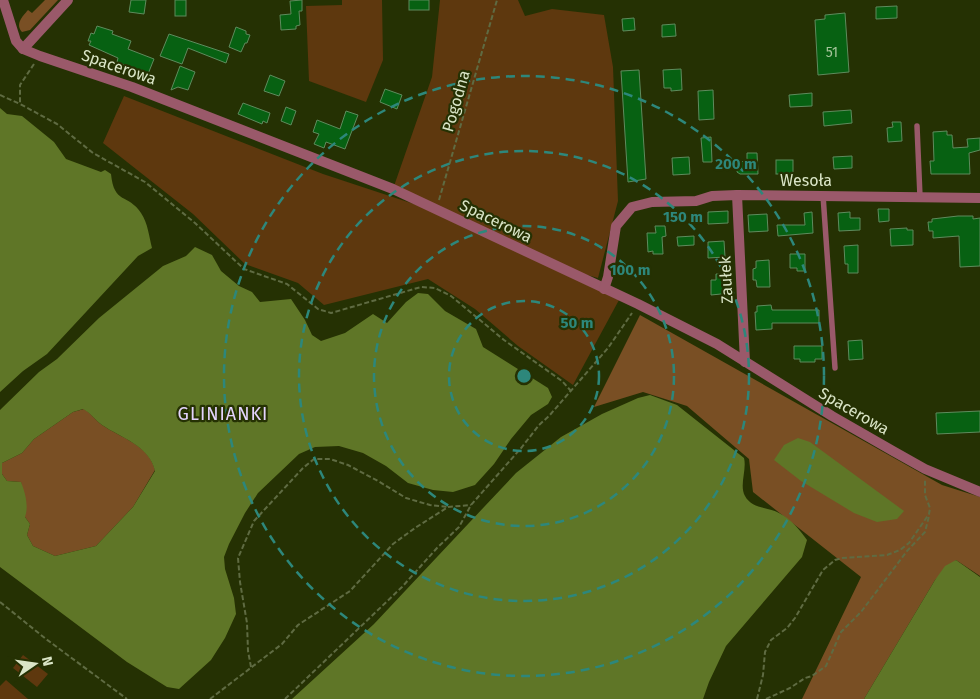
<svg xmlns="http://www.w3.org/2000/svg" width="980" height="699" font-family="'Fira Sans',sans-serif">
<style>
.green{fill:#5e380e}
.forest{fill:#794f24}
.water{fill:#5f7627;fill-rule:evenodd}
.building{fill:#076112;stroke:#5e8b5d}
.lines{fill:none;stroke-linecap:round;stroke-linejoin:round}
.path{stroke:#5f6b42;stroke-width:2;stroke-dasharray:5 2.5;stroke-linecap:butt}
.service{stroke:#9a596a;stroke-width:5.5}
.minor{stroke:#9a596a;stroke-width:10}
.ring{fill:none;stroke:#2d877b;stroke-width:2.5;stroke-dasharray:9 6}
.labels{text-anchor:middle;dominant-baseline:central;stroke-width:4.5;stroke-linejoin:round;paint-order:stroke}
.number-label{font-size:14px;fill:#a5c49a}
.street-label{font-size:16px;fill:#dae5c7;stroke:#253103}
.neighbourhood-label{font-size:18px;letter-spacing:1px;fill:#e5d4fe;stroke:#253103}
.centre{fill:#2d877b;stroke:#253103;stroke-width:2.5}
.ring-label{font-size:15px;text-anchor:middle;font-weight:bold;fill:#2d877b;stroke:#253103;stroke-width:4.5;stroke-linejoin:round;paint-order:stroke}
</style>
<rect width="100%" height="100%" fill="#253103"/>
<g class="green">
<polygon points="342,0 382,0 383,60 366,102 309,81 306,6 342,5"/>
<polygon points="440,0 518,0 525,16 552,9 604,15 613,67 618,201 598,278 580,273 394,186 432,77"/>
<polygon points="124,96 323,174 423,207 619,300 573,385 518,346 475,309 428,279 324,305 298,283 245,264 193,214 103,143"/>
<polygon points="23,655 48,674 37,687 13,668"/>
<polygon points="6,680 28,699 0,699 0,686"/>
</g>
<g class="forest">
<path d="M45,0H58L30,30L22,32C15,24 22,17 28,10L32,13Z"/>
<polygon points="640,315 942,485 980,497 980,576 956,560 935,580 864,699 802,699 861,577 753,492 749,459 687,406 643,392 594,407"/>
<path d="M84,409C91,413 95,420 102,425C121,438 149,445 155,470L133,507L96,546L55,556L33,546L27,535L30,524L25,517L21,482L7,481L2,474V463L22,453L34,439L73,412Z"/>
</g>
<g class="water">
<path d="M0,108L7,114L22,116L54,142L66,159L101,172L105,170L111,174C114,205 128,193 141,213C148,223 149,237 152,248L138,256L47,354L23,371L0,392Z"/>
<path d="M195,247L212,255L221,271L239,286L252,292L260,302L291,299L305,320L312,335L321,341L345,333L373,314L387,323L406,302L418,293L428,294L445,311L476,329L483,347L548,388L552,397L548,404L531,415L511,439L494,464L475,485L453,492L433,490L408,483L386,466L363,453L339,446L315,447L299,454L258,493L245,513L229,544L224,557L225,569L234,598L236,614L225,638L211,660L179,689L167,687L127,662L0,567V410L39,372L57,359L99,318L163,266L186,256ZM83,409C91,413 95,420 102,425C121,438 149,445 155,471L133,507L96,546L55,556L33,546L27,535L30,524L25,517C29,506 25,492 21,482L7,481L2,474V463L22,453L34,439L73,412Z"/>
<path d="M650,395L677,405L744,458C747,470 739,485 745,496C752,509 768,507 779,513C791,519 800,530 807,540L802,557L726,646L709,682L703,699H292L374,624L516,473L561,437L602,414L638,398Z"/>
<polygon points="798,438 810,442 904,511 897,519 877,522 854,513 801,481 774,460 784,445"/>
<polygon points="956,560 980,577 980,699 864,699 935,580 945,566"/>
</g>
<g class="building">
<polygon points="131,0 146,0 144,14 129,12"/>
<rect x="175" y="0" width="11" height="16"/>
<polygon points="302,0 302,11 299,11 300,25 296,26 296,29 281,30 280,15 291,14 290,1"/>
<rect x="409" y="0" width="20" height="10"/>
<polygon points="897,6 897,18 876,19 876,7"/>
<polygon points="845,13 849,72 818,75 815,20 825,19 825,15"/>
<polygon points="634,18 635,30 623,31 622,19"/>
<polygon points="675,24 676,36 662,37 662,25"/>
<polygon points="97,26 113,31 112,34 131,41 128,49 154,59 148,74 117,62 118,58 89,45 91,41 88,41 91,33 94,34"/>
<polygon points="236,27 246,31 246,34 250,35 247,43 245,43 241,52 229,47"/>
<polygon points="169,34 229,54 226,63 188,48 182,64 160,56"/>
<polygon points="180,66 195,72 188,90 178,87 171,90"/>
<polygon points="681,69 682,90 671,91 671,88 664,88 663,70"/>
<polygon points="639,70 646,179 628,182 621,71"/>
<polygon points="270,75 285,81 279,96 264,91"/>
<polygon points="385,89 402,95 397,109 380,102"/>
<polygon points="713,90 714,119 699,120 698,91"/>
<polygon points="812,93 812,106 790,107 789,95"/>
<polygon points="243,103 270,113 267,123 263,121 262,124 238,114"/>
<polygon points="286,107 296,111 291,125 281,121"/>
<polygon points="851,110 852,123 824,126 823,112"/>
<polygon points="346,111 358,115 345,149 326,142 324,148 314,144 319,134 313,132 317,120 340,129"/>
<polygon points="892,122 901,122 902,141 888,142 887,128 893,127"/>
<polygon points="947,131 947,135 952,135 953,148 968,147 967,139 980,138 980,150 969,153 970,174 931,174 930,161 934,161 933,132"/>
<polygon points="711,137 712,162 703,162 701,138"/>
<polygon points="747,153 757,153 758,174 740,174 737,172 737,167 744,160 747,160"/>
<polygon points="852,156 852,168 834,169 833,157"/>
<polygon points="689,157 690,174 673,175 672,158"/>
<rect x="776" y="160" width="17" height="14"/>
<polygon points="878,209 889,209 889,221 879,222"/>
<polygon points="728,211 728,223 708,224 708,212"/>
<polygon points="812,212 813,233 778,236 777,225 805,225 804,213"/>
<polygon points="850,212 850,218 860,218 860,230 839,231 838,213"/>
<polygon points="767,214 768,231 749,232 748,215"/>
<polygon points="958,216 973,216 973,219 980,218 980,266 960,267 959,236 933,238 933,231 929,231 928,222 932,222 932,219"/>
<polygon points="655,226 665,226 666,236 662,237 663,254 653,254 653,251 648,252 647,233 656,233"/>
<polygon points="907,228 907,230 913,230 913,245 891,246 890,229"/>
<polygon points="694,236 694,245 678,246 677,237"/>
<polygon points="724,241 725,257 708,258 708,242"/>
<polygon points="858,245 858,273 848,273 848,264 845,264 844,246"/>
<polygon points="790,254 805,254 805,271 797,271 797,268 790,268"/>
<polygon points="769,260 770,287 757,287 756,280 753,280 753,269 756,268 756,261"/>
<polygon points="716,274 730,274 732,300 722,301 721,294 711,295 711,280 716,280"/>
<polygon points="771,305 772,310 819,310 819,323 772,323 772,329 756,330 755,312 757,312 757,306"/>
<polygon points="862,340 863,359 849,360 848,341"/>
<polygon points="794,346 822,346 822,359 815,359 815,362 800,362 800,359 794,359"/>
<polygon points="980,411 980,432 937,434 936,413"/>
</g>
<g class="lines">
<g class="path">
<polyline points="34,64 20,85 20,104 57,124 93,153 145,182 195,223 244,269 287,284 318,309 331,313 421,287 435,288 451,296 504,340 562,381 571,391"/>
<polyline points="0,95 20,104"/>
<polyline points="439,200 497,0"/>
<polyline points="0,602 46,639 127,699"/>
<polyline points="251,667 248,651 247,623 240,582 238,558 254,521 303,468 314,459 330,459 348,465 378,481 406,498 430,505 448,507"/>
<polyline points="210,699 282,644 298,625 350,591 393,544 415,528 448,507 471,505"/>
<polyline points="285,699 402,587 437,548 459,527 471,505 522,447 539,425 549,416 608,348 632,313"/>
<polyline points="757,699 763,675 765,652 771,640 787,628 795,618 823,570 835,560 842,558 887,555 900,550 909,543 929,514 930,508 925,495 925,479"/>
<polyline points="766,699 790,688 805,678 812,676 826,666 841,632 861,612 907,551 925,532 929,516"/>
</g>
<g class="service">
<polyline points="917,126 920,197"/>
<polyline points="823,195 835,368"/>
</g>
<g class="minor">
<polyline points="3,0 16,41 23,49 40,56 132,87 393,189 638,304 717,344 832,416 893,451 925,469 980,492"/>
<polyline points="23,49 68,0"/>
<polyline points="737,195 745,362"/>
<polyline points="604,289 608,277 616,226 632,207 652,202 696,201 712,196 737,195 980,198"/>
</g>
</g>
<g class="ring">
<circle cx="524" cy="376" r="75"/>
<circle cx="524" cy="376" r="150"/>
<circle cx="524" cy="376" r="225"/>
<circle cx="524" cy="376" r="300"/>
</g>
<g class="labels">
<g class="number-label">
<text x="832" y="52">51</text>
</g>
<g class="street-label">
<text transform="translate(119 67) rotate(19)">Spacerowa</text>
<text transform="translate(456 101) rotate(-74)">Pogodna</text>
<text x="806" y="180">Wesoła</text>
<text transform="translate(496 221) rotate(26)">Spacerowa</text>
<text transform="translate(726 280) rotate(-93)">Zaułek</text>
<text transform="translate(854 411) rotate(30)">Spacerowa</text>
</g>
<g class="neighbourhood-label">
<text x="223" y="414">GLINIANKI</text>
</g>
</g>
<circle cx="524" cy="376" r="8" class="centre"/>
<g class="ring-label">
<text x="736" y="169">200 m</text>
<text x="683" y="222">150 m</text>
<text x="630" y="275">100 m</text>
<text x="577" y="328">50 m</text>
</g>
<g transform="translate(35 664) rotate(77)" stroke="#253103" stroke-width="4" paint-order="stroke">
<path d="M0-4L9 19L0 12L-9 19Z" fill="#dae5c7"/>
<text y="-8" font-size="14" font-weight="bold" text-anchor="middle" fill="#dae5c7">N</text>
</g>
</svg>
